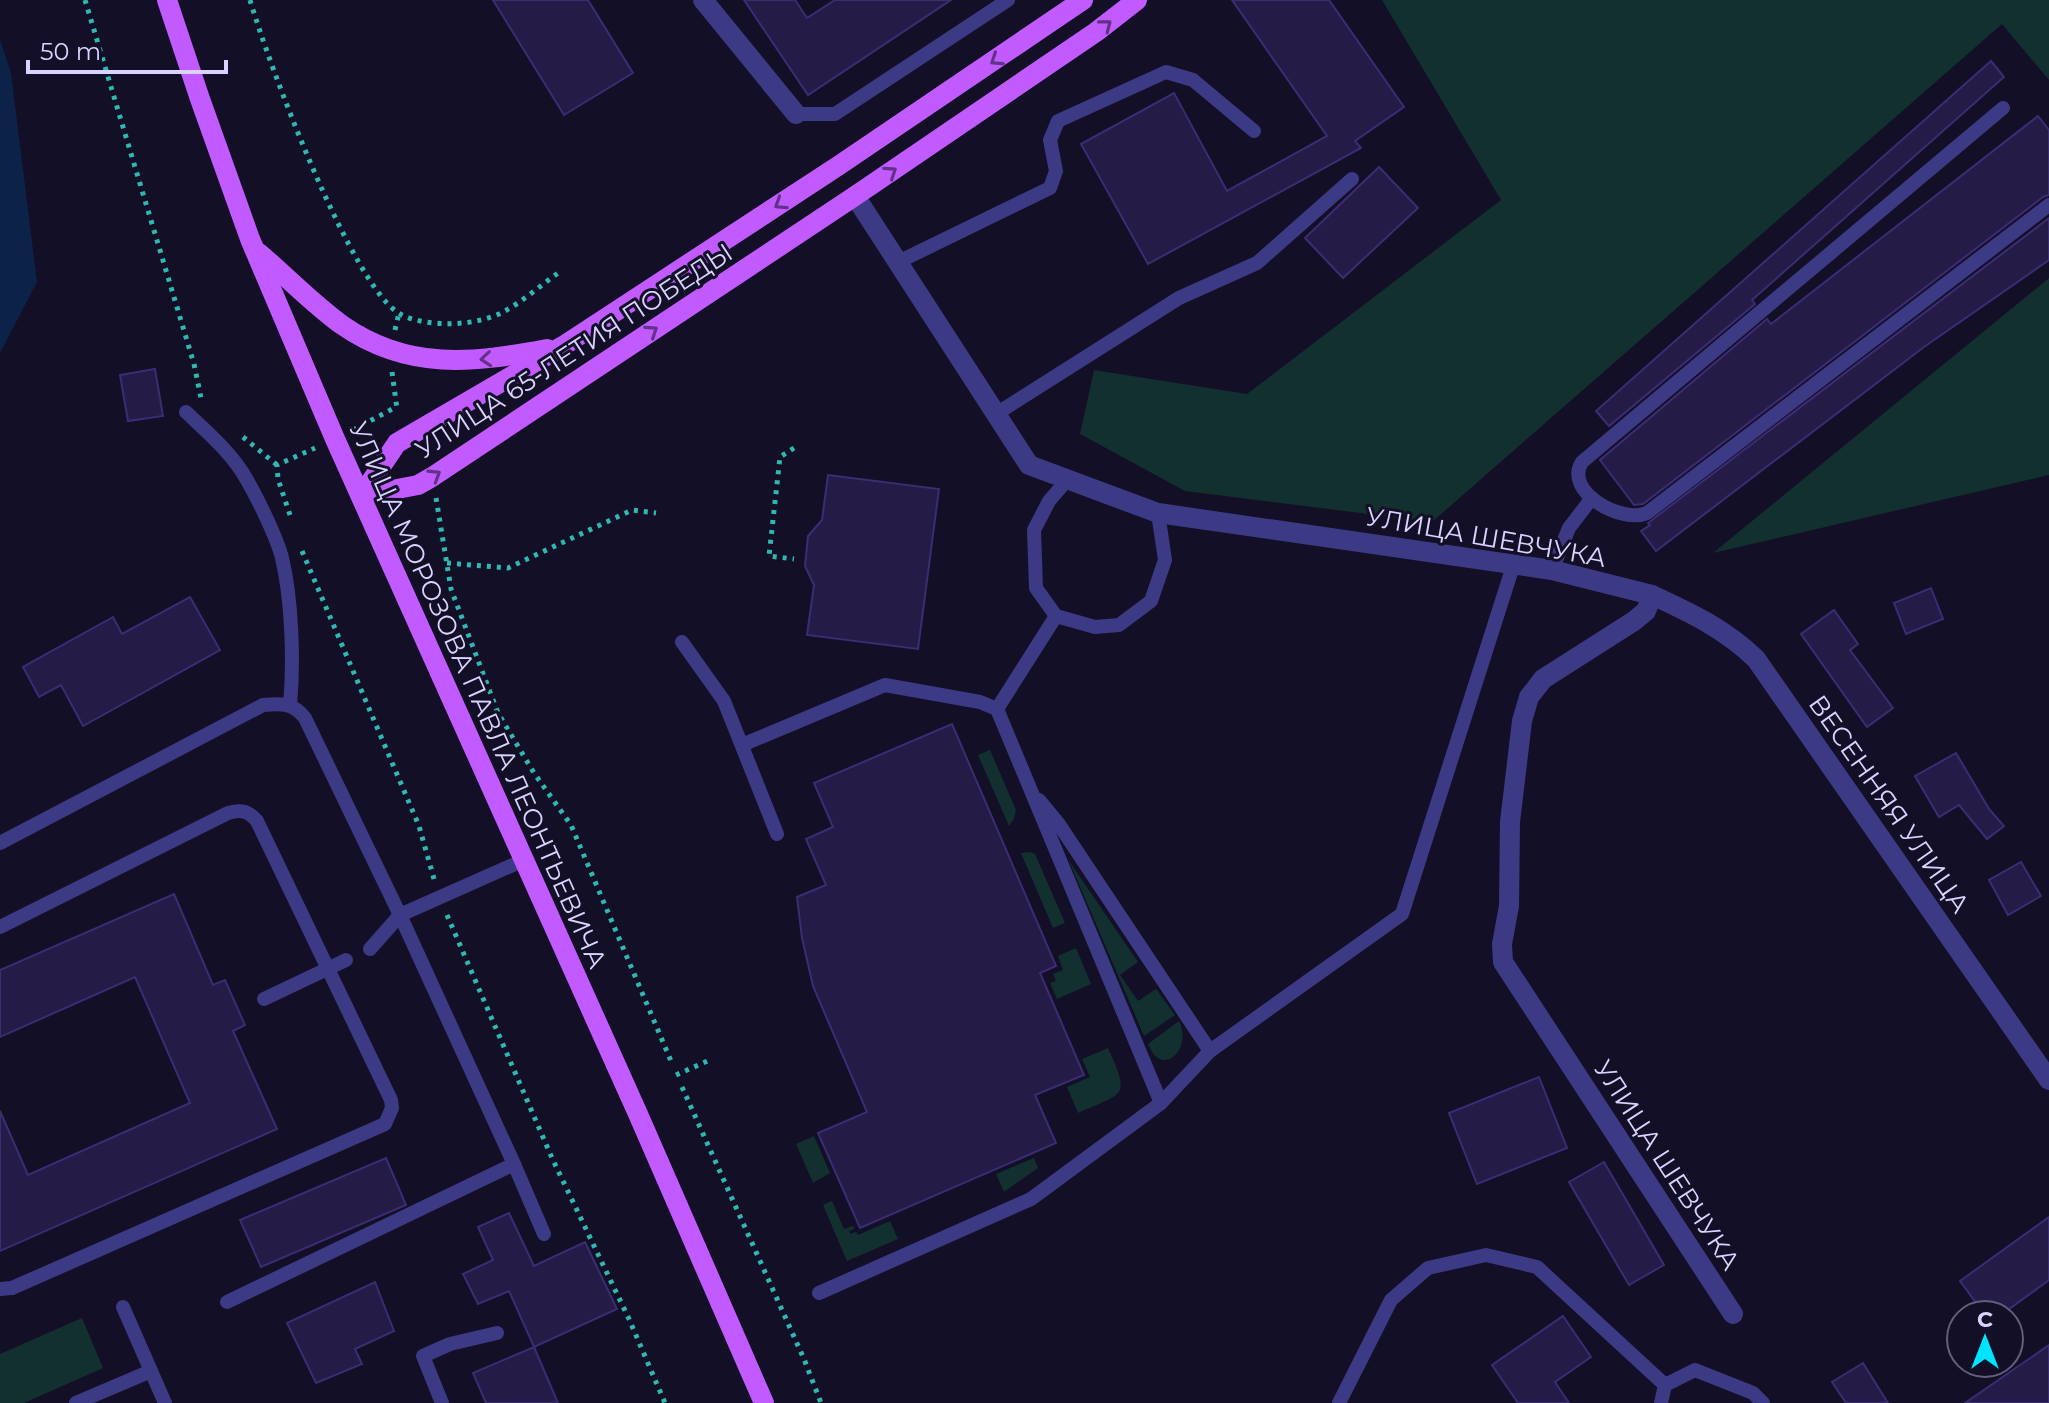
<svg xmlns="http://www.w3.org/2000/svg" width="2049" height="1403" font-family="Montserrat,sans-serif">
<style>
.green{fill:#12302f}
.water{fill:#0c2248}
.building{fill:#241b47;stroke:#3b2d73;stroke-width:2}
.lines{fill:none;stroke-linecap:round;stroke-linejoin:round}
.path{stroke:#2fb8b0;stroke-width:5;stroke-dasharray:4 6;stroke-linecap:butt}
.service{stroke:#3d3a85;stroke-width:14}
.minor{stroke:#3d3a85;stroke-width:20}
.primary{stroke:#c25bff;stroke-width:20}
.oneway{stroke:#623188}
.labels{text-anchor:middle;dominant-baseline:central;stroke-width:6;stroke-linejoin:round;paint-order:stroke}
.street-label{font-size:26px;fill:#d9d4ff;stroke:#130f26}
</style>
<rect width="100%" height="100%" fill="#130f26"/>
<g class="green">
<polygon points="1382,0 2049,0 2049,80 2002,24 1432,522 1185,491 1080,434 1094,370 1247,394 1501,200"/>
<polygon points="2049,278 2049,475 1713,553"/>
<polygon points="990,750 1016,810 1014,819 1009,826 978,755"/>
<polygon points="1030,852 1035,854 1065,923 1053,928 1021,853"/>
<polygon points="1069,861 1138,962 1120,975 1138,1001 1156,989 1175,1015 1144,1036"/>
<polygon points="1076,948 1091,984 1057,999 1050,983 1056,981 1053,974 1063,970 1058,956"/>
<path d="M1179,1021C1193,1048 1162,1080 1148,1044Z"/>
<path d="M1108,1048C1130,1097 1126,1092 1078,1113L1067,1087L1090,1077L1082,1059Z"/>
<polygon points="814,1136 830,1173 813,1183 796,1144"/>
<polygon points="1034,1158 1038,1168 1004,1192 996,1174"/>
<polygon points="832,1201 844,1229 853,1226 854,1229 849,1231 850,1234 856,1232 858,1235 890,1221 898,1239 847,1261 823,1205"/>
<polygon points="82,1318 103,1368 24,1403 0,1403 0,1354"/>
</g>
<polygon class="water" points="0,39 11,73 37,282 0,353"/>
<g class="building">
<polygon points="493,0 588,0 633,73 564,115"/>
<polygon points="744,0 795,0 807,18 835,0 951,0 808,95"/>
<polygon points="1232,0 1329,0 1404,107 1355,141 1361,148 1148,264 1081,144 1174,93 1227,191 1327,136"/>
<polygon points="1991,61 2004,77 1752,300 1755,304 1609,426 1596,411"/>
<polygon points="2038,116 2049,130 2049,195 2043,197 1643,504 1634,505 1600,460 1767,319 1771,324"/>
<polygon points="1379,167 1418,208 1343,278 1305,238"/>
<polygon points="2049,218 2049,260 1924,347 1656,551 1641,531 1650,525 1648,523"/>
<polygon points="155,369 163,416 128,421 120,375"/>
<polygon points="828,475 939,489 918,649 807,635 814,585 805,566 808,536 822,520"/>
<polygon points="1931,588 1943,619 1906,634 1894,603"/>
<polygon points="190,597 220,650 83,726 61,685 39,697 23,667 113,617 122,634"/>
<polygon points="1834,610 1858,644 1850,650 1893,708 1867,727 1801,634"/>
<polygon points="952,724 1056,966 1040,973 1084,1075 1035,1095 1056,1143 860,1228 818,1133 867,1112 813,986 802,938 797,897 826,885 806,839 833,827 814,783"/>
<polygon points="1956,753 1989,809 2004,826 1987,839 1959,805 1939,817 1915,776"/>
<polygon points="2021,862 2041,896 2008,915 1989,880"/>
<polygon points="174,894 213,985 225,980 245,1025 233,1031 277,1129 0,1251 0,1111 28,1175 190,1103 135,977 0,1037 0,970"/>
<polygon points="1539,1077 1567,1148 1477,1184 1449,1113"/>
<polygon points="386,1158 406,1205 261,1267 240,1220"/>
<polygon points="1604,1162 1664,1265 1629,1285 1569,1182"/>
<polygon points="509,1213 534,1266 585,1242 617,1309 534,1347 509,1291 478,1304 463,1274 493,1260 478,1227"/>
<polygon points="2049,1217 2049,1280 2001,1315 1985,1315 1960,1281"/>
<polygon points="375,1282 394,1331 355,1349 362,1364 316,1383 287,1323"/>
<polygon points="1563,1316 1591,1357 1555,1382 1569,1403 1518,1403 1492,1365"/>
<polygon points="2049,1345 2049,1403 1965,1403"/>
<polygon points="534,1347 558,1403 486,1403 473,1373"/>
<polygon points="1863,1363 1888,1403 1846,1403 1832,1382"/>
</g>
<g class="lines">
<g class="path">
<polyline points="85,0 194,364 201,398"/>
<path d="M250,0C267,59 353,292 402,315C429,328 477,326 503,312C522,302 540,286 558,273"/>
<polyline points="395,330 399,313"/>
<polyline points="392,372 397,409"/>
<polyline points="353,430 396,407"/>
<polyline points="243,437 277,465"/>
<polyline points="794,448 780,457 769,556 794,559"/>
<polyline points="436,498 451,589 498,713 534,773 571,825 671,1061"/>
<polyline points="290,515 278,479 277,465 315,448"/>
<polyline points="302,551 419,826 434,879"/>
<polyline points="447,563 508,568 632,510 656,513"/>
<polyline points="447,915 552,1158 629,1319 665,1403"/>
<polyline points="676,1075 712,1059"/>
<polyline points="682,1087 804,1359 821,1403"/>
</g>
<g class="service">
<path d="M2003,108L1582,462C1563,492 1622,524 1647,513L2049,205"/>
<polyline points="796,114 835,114 1008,0"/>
<polyline points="896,263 1050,188 1056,171 1050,140 1058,121 1166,72 1193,80 1254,131"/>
<path d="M186,412C208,433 232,453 247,480C258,499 277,538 282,558C292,600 294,662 290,705"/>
<polyline points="996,414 1179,298 1257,263 1352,179"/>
<polyline points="1068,479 1049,501 1034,530 1036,588 1056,616 1095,627 1119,625 1151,601 1165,560 1158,513"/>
<polyline points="1552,570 1569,528 1592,498"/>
<polyline points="1056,616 997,709 1161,1103"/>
<polyline points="682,642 724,701 777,834"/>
<polyline points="742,745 885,685 980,702 997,709"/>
<polyline points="1039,800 1058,823 1210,1051"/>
<path d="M0,843L263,705C282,703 293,703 305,718L400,915L524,860"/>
<path d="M0,927L228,813C242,809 248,811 257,821L391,1100L392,1108L385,1124L12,1288L0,1289"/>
<polyline points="264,999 346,960"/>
<polyline points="514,1164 544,1234"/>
<polyline points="819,1293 1031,1199 1161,1103 1210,1051 1402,914 1514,563"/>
<polyline points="227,1302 514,1164 400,915 370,949"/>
<polyline points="123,1307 165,1403"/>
<polyline points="76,1403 151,1371"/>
<polyline points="442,1403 423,1356 450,1344 497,1333"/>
<polyline points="1339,1403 1391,1300 1428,1268 1486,1255 1537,1267 1665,1385"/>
<polyline points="1661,1403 1665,1385 1695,1370 1753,1393 1763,1403"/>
</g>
<g class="minor">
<polyline points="703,0 796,114"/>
<polyline points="855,196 1029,465 1158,513 1552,570 1652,595 1646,611 1634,621 1543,679 1529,697 1522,721 1510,822 1509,906 1502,944 1503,962 1733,1314"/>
<path d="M1652,595C1691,613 1725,629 1756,659L2049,1080"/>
</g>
<g class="primary">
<polyline points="167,0 200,99 250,239 335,439 638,1114 764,1403"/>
<path d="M259,253C286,276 313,304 342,325C408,371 473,363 547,349"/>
<polyline points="361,496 418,485 432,477 855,196 1096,32 1137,0"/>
<polyline points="361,496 397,443 563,346 838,166 1083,0"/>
</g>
</g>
<defs><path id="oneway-chevron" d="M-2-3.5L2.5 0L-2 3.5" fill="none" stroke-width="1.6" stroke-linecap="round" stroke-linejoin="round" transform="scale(2)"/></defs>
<g class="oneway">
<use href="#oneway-chevron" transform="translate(1106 25) rotate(-38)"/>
<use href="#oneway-chevron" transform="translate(996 60) rotate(146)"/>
<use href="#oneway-chevron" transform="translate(891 172) rotate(-34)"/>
<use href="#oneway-chevron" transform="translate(780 204) rotate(147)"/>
<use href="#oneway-chevron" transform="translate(652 331) rotate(-34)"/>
<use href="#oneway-chevron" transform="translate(486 359) rotate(175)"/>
<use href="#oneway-chevron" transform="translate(435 475) rotate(-32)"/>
</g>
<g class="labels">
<g class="street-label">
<text transform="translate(574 351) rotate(-33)">УЛИЦА 65-ЛЕТИЯ ПОБЕДЫ</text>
<text transform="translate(1486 537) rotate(10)">УЛИЦА ШЕВЧУКА</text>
<text transform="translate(478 695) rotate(66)">УЛИЦА МОРОЗОВА ПАВЛА ЛЕОНТЬЕВИЧА</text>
<text transform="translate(1889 804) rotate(55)">ВЕСЕННЯЯ УЛИЦА</text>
<text transform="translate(1667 1165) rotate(57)">УЛИЦА ШЕВЧУКА</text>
</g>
</g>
<g transform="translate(1985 1339)"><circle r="38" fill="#130f26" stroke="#625e7d" stroke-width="2"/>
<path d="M0-6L14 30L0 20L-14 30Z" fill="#00e5ff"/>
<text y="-12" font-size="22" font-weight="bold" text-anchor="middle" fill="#d9d4ff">С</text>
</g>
<path d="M28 60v12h198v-12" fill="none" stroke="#d9d4ff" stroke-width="4"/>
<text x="40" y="60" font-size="24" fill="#d9d4ff" stroke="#130f26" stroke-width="6" paint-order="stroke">50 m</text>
</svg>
